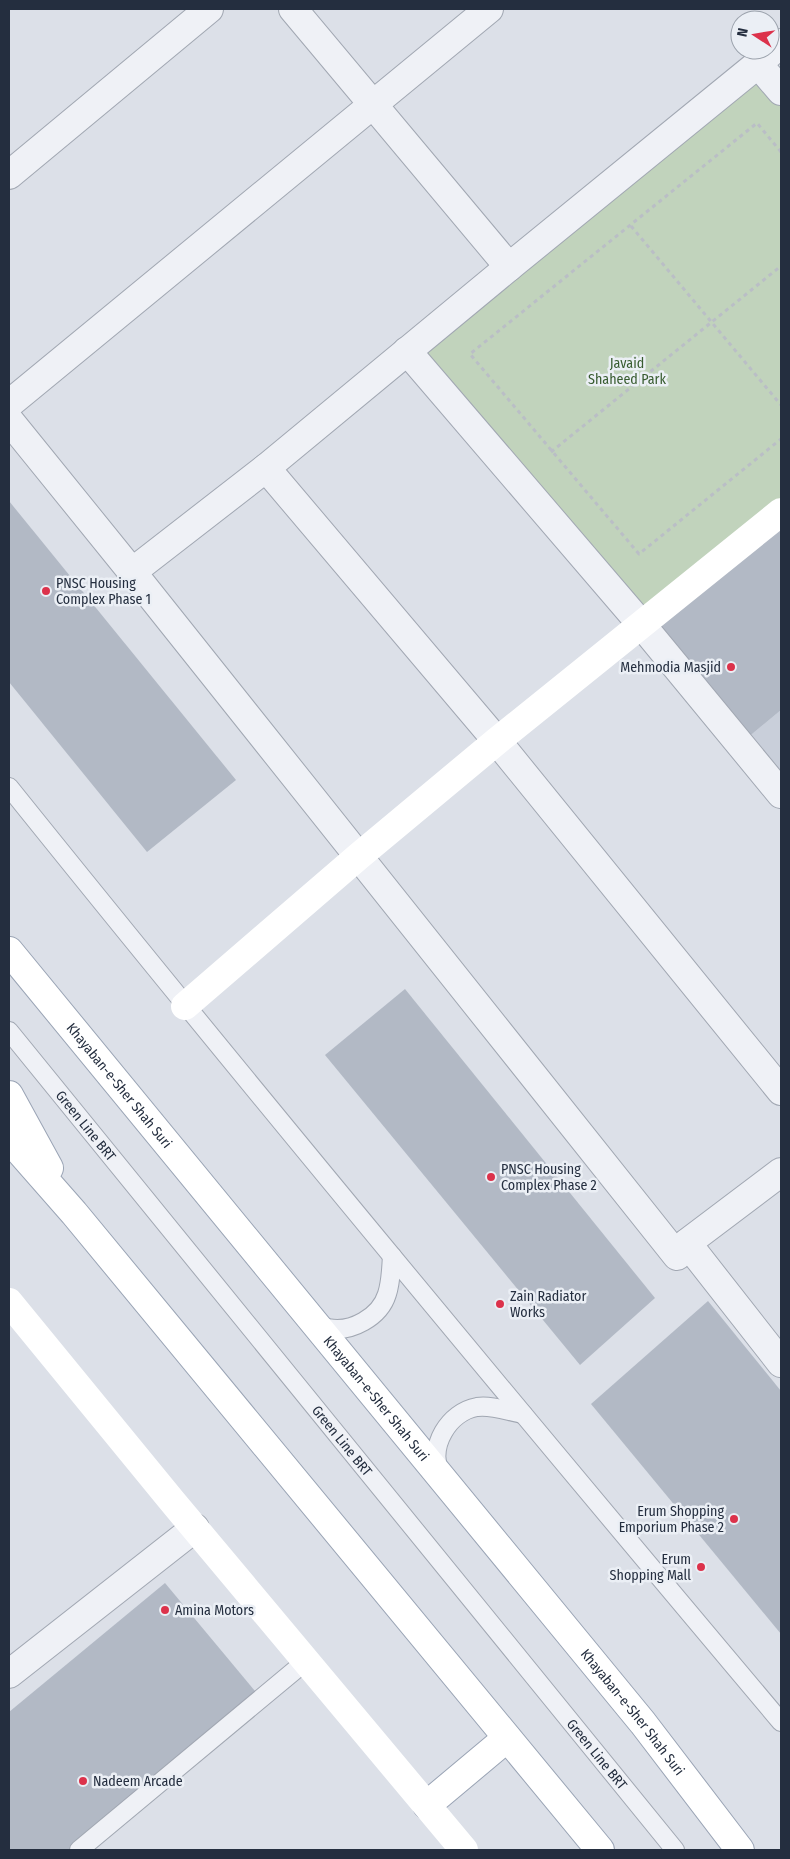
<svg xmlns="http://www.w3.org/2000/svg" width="790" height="1859" font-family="'Fira Sans Condensed',sans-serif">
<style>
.built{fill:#c9cfda}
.green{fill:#c1d3bc}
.building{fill:#b2b9c5}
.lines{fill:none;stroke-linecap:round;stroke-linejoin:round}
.lane-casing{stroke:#a1a7b2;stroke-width:20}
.street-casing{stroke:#a1a7b2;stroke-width:30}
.primary-casing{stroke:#9aa4b5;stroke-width:30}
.path{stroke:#babec6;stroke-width:3;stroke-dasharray:4 4;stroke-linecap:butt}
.lane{stroke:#eff1f6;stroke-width:18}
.street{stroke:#eff1f6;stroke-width:28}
.secondary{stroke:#fff;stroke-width:28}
.primary{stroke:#fff;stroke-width:28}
.poi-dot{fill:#dc324b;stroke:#ebeff5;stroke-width:2}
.labels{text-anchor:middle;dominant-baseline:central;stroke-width:5;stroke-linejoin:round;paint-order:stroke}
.park-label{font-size:14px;fill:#385c30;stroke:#ebeff5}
.poi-label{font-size:14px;fill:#242e3f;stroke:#ebeff5;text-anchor:start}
.street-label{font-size:14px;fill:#242e3f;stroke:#ebeff5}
</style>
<rect width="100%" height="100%" fill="#dce0e8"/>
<polygon class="built" points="781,710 781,785 746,739"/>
<polygon class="green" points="758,64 781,91 781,512 641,624 407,351"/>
<g class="building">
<polygon points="9,501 236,780 147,852 9,682"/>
<polygon points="781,512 781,710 746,739 641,624"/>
<polygon points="405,989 655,1298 580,1365 325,1055"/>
<polygon points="708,1301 781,1391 781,1634 591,1404"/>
<polygon points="165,1583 260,1697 72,1850 9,1850 9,1712"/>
</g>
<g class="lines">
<defs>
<g id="lane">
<path d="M9,787C262,1102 521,1413 781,1722"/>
<path id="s1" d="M9,1031L675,1850"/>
<path d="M313,1322C318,1324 323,1326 328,1328C351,1333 380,1317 387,1294C391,1282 391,1269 392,1256"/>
<path d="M440,1473C428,1446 449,1412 477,1407C492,1405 507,1411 523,1414"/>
<polyline points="79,1850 306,1661"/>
</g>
<g id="street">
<polyline points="293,9 509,267"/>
<polyline points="758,64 781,91"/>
<polyline points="9,175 209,9"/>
<polyline points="407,351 641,624 781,794"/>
<polyline points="9,404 489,9"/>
<polyline points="9,420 132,572 677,1256 687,1243 781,1172"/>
<polyline points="266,468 497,741 781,1091"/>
<polyline points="132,572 266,468 509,267 758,64 781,43"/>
<polyline points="687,1243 781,1363"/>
<polyline points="9,1674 195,1528"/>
</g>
<g id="primary">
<path id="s2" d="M9,951L643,1723L740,1850"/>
<polyline points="9,1095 49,1168"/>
<polyline points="9,1139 74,1213 600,1850"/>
<polyline points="427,1805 507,1738"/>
</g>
</defs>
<use href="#lane" class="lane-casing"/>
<use href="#street" class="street-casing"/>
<use href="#primary" class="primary-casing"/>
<g class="path">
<polyline points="781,152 757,123 470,354 639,554 781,439"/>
<polyline points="631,226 781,405"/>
<polyline points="551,452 781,266"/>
</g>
<use href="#lane" class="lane"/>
<use href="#street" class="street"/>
<g class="secondary">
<polyline points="185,1006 359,856 497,741 781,512"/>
<polyline points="9,1302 172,1501 464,1850"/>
</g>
<use href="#primary" class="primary"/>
</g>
<g class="poi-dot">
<circle cx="46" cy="591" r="5"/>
<circle cx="731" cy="667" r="5"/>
<circle cx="491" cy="1177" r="5"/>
<circle cx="500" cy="1304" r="5"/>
<circle cx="734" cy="1519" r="5"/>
<circle cx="701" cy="1567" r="5"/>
<circle cx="165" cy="1610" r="5"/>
<circle cx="83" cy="1781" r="5"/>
</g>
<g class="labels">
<g class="park-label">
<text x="627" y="363">Javaid<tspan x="627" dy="16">Shaheed Park</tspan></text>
</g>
<g class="poi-label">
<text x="56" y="583">PNSC Housing<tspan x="56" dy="16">Complex Phase 1</tspan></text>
<text x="721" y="667" text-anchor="end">Mehmodia Masjid</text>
<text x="501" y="1169">PNSC Housing<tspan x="501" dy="16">Complex Phase 2</tspan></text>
<text x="510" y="1296">Zain Radiator<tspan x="510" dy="16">Works</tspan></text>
<text x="724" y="1511" text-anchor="end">Erum Shopping<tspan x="724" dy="16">Emporium Phase 2</tspan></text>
<text x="691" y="1559" text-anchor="end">Erum<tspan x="691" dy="16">Shopping Mall</tspan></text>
<text x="175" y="1610">Amina Motors</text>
<text x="93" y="1781">Nadeem Arcade</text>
</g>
<g class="street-label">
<text stroke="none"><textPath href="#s2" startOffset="174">Khayaban-e-Sher Shah Suri</textPath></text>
<text stroke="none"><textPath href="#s1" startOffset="122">Green Line BRT</textPath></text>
<text stroke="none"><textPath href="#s2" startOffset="579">Khayaban-e-Sher Shah Suri</textPath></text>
<text stroke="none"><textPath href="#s1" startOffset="528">Green Line BRT</textPath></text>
<text stroke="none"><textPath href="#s2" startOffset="984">Khayaban-e-Sher Shah Suri</textPath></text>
<text stroke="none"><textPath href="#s1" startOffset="932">Green Line BRT</textPath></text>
</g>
</g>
<rect width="790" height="1859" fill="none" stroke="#242e3f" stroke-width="20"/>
<g transform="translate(755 35) rotate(282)"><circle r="24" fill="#ebeff5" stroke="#9ba2ac"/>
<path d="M0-4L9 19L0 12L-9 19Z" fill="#dc324b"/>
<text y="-8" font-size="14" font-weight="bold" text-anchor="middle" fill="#242e3f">N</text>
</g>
</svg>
